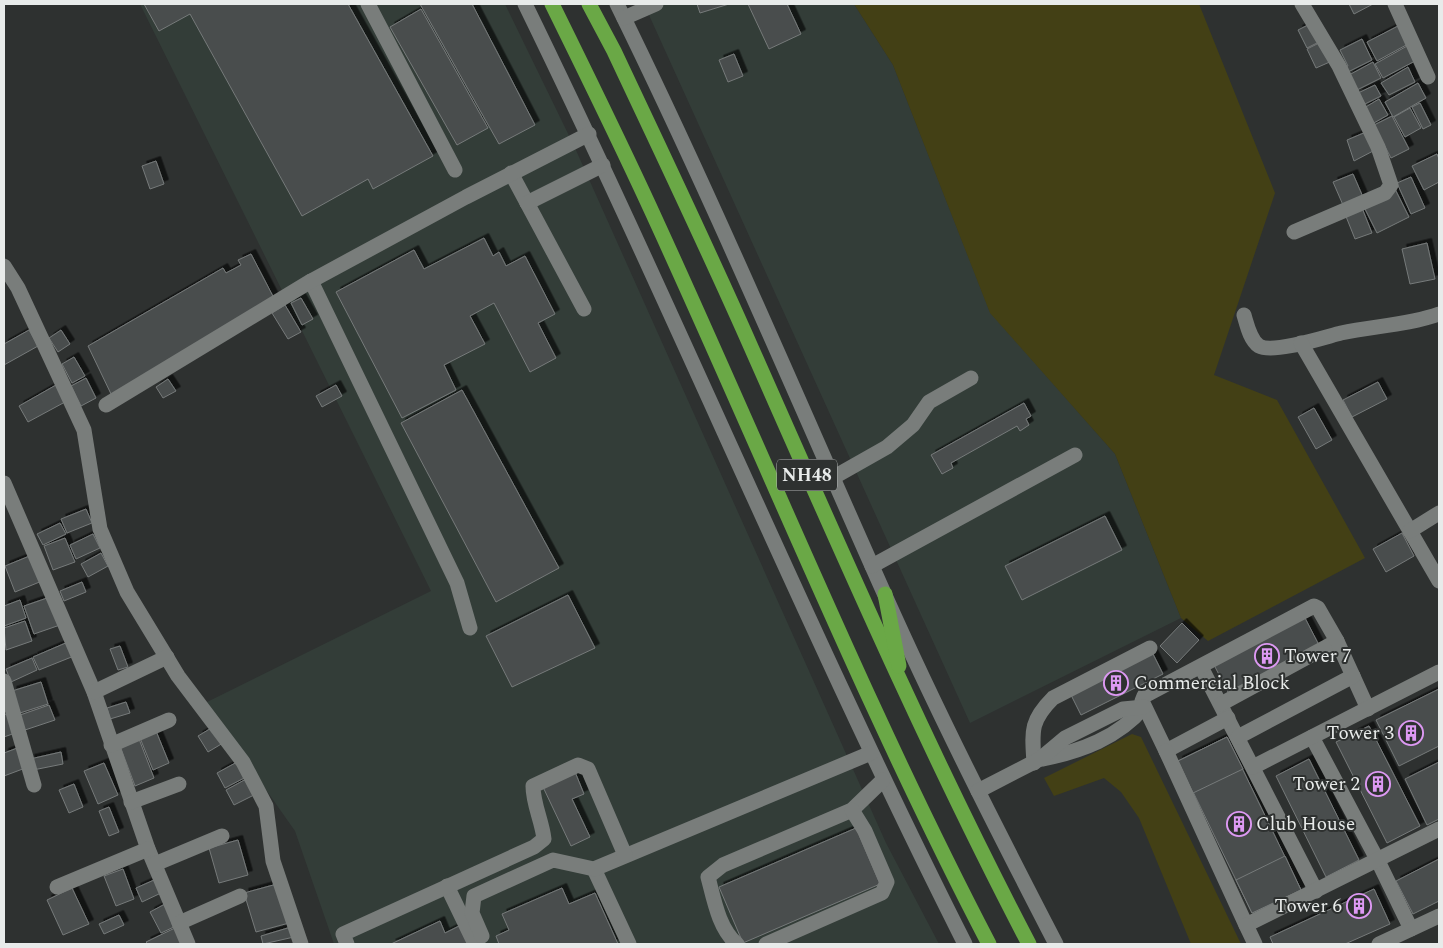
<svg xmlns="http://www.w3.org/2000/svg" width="1443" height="948" font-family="Spectral,serif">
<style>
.built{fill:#333d38}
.green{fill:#434015}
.building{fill:#494d4d;stroke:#767a7a;filter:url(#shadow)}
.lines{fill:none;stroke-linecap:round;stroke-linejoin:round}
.minor{stroke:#797d7b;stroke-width:15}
.highway{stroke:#6aa846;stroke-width:15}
.labels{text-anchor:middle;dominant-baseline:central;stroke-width:4;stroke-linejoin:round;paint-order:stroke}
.shield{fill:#2e3130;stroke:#b0b3b2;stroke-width:1}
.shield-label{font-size:18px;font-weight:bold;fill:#e8ebea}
.poi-label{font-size:19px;fill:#e8ebea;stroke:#2e3130;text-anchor:start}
</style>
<defs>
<filter id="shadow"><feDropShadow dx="4.5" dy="-4.5" stdDeviation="0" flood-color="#0009"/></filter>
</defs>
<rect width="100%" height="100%" fill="#2e3130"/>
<g class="built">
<polygon points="140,4 505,4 575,148 886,843 939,944 334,944 295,831 205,703 431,591"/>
<polygon points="644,4 854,4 893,65 990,312 1115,454 1181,618 970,723"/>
</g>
<g class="green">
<polygon points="854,4 1199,4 1275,193 1214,375 1277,400 1365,558 1208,641 1181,618 1115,454 990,313 893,65"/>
<polygon points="1132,734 1141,737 1241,944 1191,944 1139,818 1121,792 1104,778 1054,796 1044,778"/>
</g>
<g class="building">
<polygon points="144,4 348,4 433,156 373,189 368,179 302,216 190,14 159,31"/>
<polygon points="420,4 472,4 535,125 499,144"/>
<polygon points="697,4 729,4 700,13"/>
<polygon points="748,4 787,4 801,34 769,49"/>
<polygon points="1349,4 1373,4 1354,14"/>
<polygon points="421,9 488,128 457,145 390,27"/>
<polygon points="1312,23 1321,41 1307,48 1298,30"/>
<polygon points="1398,26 1408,44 1377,61 1367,42"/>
<polygon points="1362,39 1372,60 1348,72 1345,67 1348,66 1340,50"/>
<polygon points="1323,41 1332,61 1316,68 1307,49"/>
<polygon points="1407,46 1415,61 1383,78 1375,64"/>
<polygon points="734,54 743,76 728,82 719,60"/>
<polygon points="1373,62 1381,78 1357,90 1349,75"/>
<polygon points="1408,67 1415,82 1389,95 1381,83"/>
<polygon points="1418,83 1426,98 1393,117 1385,102"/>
<polygon points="1375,85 1381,96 1365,104 1358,93"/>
<polygon points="1379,99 1388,115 1372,124 1364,108"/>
<polygon points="1420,103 1431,125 1423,129 1412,107"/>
<polygon points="1410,108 1421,128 1405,137 1394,117"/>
<polygon points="1392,116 1409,149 1391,158 1374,125"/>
<polygon points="1366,132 1375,150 1354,161 1347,140"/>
<polygon points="1437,154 1439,159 1439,182 1424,190 1412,166"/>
<polygon points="156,161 164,184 150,189 142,166"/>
<polygon points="1353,174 1363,197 1343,205 1333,182"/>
<polygon points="1411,177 1425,208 1411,214 1397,183"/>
<polygon points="1395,189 1409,217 1377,233 1363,205"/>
<polygon points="1362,208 1372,233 1355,239 1345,214"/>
<polygon points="484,238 493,256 499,252 506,266 525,256 555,314 538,323 556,358 530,372 494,303 470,316 485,344 444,365 456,390 402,418 336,292 414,250 424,269"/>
<polygon points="1427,243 1435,279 1410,284 1402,249"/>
<polygon points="251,254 276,302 112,396 88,346 223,268 226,273 241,265 238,260"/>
<polygon points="301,298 313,319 302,325 291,303"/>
<polygon points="285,305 301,332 288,339 272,313"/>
<polygon points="29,330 38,346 4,365 4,344"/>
<polygon points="61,330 70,344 58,352 49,338"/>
<polygon points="74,357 85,376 72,383 62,364"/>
<polygon points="86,378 96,398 81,406 71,386"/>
<polygon points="168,379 176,391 163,398 156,387"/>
<polygon points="1378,382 1387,399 1352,417 1343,400"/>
<polygon points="56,385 65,402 28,422 19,406"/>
<polygon points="336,385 342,396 322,407 316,396"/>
<polygon points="462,390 559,568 496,602 401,423"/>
<polygon points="1024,403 1031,416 1026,419 1029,425 1020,431 1017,426 951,463 953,468 942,474 931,455"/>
<polygon points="1314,408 1332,440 1316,449 1298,417"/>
<polygon points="86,509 92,523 67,533 61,519"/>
<polygon points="1105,516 1122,550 1022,600 1005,566"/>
<polygon points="60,523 66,534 43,545 37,534"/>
<polygon points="1402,533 1414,556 1386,572 1373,549"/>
<polygon points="93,534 100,548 76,559 70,545"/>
<polygon points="65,538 75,562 53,570 44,546"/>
<polygon points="101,553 108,566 88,577 81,564"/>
<polygon points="32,555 42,581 15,592 5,566"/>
<polygon points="82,582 86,592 64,601 60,591"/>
<polygon points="568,595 595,648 512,687 486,636"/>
<polygon points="50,597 60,625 34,634 24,606"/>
<polygon points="20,600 26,618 4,626 4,606"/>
<polygon points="1305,618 1321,649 1229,694 1213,663"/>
<polygon points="25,621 32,641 6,650 4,628"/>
<polygon points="1182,623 1199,640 1177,663 1160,646"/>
<polygon points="68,642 74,656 39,670 33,657"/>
<polygon points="120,646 128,667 118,670 110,649"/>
<polygon points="1152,652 1163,674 1081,715 1070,693"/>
<polygon points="32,658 37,670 11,682 6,669"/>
<polygon points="41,682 48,704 20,713 12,691"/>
<polygon points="1439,689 1439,746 1399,766 1376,720"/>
<polygon points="126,702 130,713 110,719 107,708"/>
<polygon points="49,705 55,720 25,730 20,715"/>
<polygon points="10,712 18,732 4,737 4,715"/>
<polygon points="1369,726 1420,826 1387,843 1336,742"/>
<polygon points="213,727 223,743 208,752 198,736"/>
<polygon points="156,731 169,763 153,770 140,738"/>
<polygon points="1227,737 1301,890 1252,913 1178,761"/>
<polygon points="1227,737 1243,769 1193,793 1178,761"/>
<polygon points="139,739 154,778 135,786 120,746"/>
<polygon points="20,747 28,767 4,776 4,753"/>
<polygon points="61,752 63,764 33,770 30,759"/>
<polygon points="1309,759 1359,860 1326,877 1276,776"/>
<polygon points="239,761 248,776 225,788 217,773"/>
<polygon points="1439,762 1439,819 1427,825 1405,779"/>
<polygon points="104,763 118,795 98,804 84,771"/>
<polygon points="575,772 584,794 572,799 590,837 571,846 543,787"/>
<polygon points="248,778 256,794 234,805 226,790"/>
<polygon points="74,784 83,807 69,813 59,790"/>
<polygon points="109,807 119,832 109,836 99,811"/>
<polygon points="856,828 880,884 743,943 719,887"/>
<polygon points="238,840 248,875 219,883 209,848"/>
<polygon points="1285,856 1301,890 1252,913 1236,880"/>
<polygon points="1439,859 1439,901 1413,914 1396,881"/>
<polygon points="123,869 134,899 116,906 104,876"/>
<polygon points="154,880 161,893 142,902 136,888"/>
<polygon points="277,884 289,923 256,932 244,893"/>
<polygon points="72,888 89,924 63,935 47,900"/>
<polygon points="562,888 569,904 595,893 618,944 499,944 496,936 509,930 502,914"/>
<polygon points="1374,889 1390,924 1345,944 1273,944 1270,937"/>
<polygon points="165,904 176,926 161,933 150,912"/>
<polygon points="119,915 124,925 104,934 99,924"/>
<polygon points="440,921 445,933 461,925 470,944 391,944"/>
<polygon points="177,927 184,944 148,944 146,942"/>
<polygon points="291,927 294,937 263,944 261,936"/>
</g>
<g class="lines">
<g class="minor">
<polyline points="368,4 455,170"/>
<path d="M525,4C677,315 809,635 965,944"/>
<path d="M617,4C712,197 796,396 884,593C937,712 996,828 1056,944"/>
<polyline points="1395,4 1428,77"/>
<polyline points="624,18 656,4"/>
<polyline points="511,173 584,309"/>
<polyline points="527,203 603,165"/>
<polyline points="1294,232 1385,193 1391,185 1378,147 1339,66 1302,4"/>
<polyline points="4,266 18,288 84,430 100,529 127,592 178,676 243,762 266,806 273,861 301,944"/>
<polyline points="311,281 457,583 470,628"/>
<path d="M1244,315C1247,325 1250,340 1259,346C1273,354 1325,337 1341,333C1374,326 1408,325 1439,314"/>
<polyline points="1301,343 1439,581"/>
<polyline points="106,405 311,281 466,197 589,134"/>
<polyline points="834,477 887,447 913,425 929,402 971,378"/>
<polyline points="4,483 94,692 148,849 188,944"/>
<polyline points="1410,531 1439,513"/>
<polyline points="872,566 1075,455"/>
<polyline points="1201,667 1316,891"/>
<polyline points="4,681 34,785"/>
<polyline points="94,692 167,657"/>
<polyline points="1221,704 1337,641"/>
<polyline points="1228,718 1166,751 1142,701 1144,696 1314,606 1318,608 1337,641 1368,709"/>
<polyline points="1238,737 1353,676"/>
<polyline points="1312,737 1378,861 1411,929"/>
<polyline points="111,745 169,720"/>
<polyline points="1166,751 1246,925 1439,829"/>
<path d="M1043,759C1081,751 1118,738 1144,707"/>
<path d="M1034,763C1032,731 1030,721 1053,698L1150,648"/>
<polyline points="1253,767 1439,672"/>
<polyline points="978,791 1040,759 1065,738 1123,709 1144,707"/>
<polyline points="131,802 179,784"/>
<polyline points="155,864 222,836"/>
<polyline points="594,869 629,944"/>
<polyline points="447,886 475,944"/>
<polyline points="57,887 148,849"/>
<polyline points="179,923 240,896"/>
<polyline points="1246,925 1255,944"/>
<polyline points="482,936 472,913 474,896 553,860 594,869 871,753"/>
<path d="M347,944L343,934L534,847L544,839C542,821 533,804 533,786L578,765L588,769L625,855"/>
<path d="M737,944C719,929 714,900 708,877L723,865L852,810L883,780"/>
<polyline points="766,944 882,893 887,882 865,831 852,810"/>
<polyline points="1379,944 1439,916"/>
</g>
<g class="highway">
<path d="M552,4C588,77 624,150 658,225C768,465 867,710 989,944"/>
<path d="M589,4L614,51C660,149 707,247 751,347C840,548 927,749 1029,944"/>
<polyline points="885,594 899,666"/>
</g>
</g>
<defs>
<symbol id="building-ring" viewBox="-11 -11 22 22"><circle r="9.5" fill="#2e3130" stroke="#dd99f3" stroke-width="1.5"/><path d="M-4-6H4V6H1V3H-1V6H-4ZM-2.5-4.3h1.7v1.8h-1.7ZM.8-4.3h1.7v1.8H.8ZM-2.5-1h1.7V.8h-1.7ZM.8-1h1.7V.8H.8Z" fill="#dd99f3"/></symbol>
</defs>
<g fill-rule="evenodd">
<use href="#building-ring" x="1253" y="642" width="28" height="28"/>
<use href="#building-ring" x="1102" y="669" width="28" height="28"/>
<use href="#building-ring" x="1397" y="719" width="28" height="28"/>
<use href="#building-ring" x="1364" y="770" width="28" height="28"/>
<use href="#building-ring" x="1225" y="810" width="28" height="28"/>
<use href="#building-ring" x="1345" y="892" width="28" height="28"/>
</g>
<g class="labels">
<rect class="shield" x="777" y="459.5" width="60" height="31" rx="4"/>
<g class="shield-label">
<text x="807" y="475">NH48</text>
</g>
<g class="poi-label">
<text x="1284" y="656">Tower 7</text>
<text x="1134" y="683">Commercial Block</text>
<text x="1394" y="733" text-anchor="end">Tower 3</text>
<text x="1360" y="784" text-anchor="end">Tower 2</text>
<text x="1256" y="824">Club House</text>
<text x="1342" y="906" text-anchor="end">Tower 6</text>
</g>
</g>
<rect width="1443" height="948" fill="none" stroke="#e8ebea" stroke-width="10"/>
</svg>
